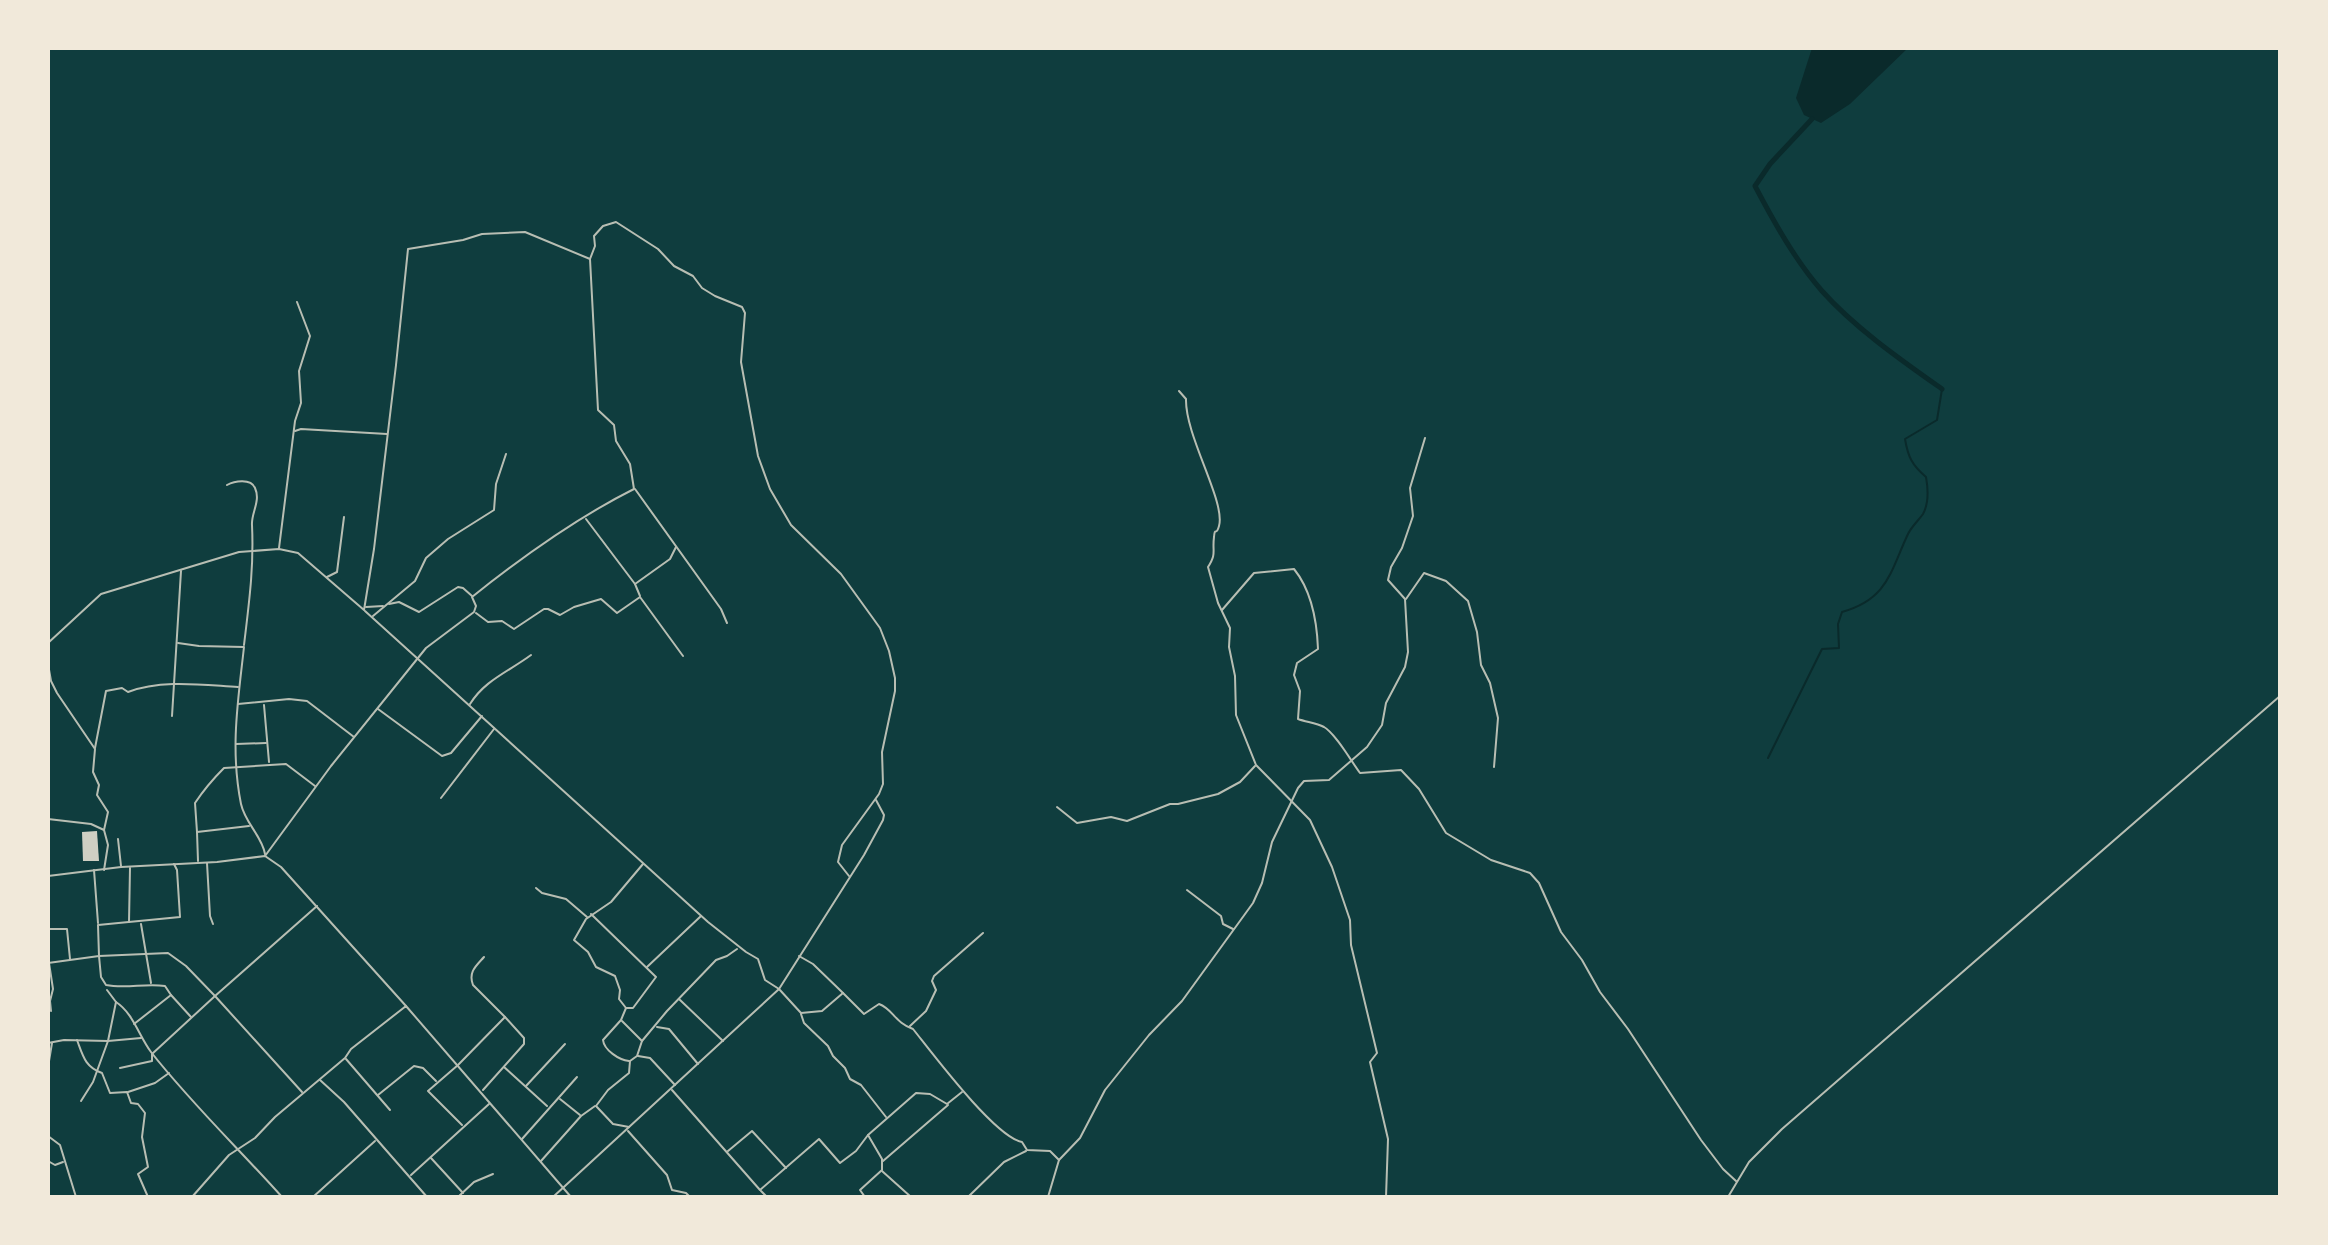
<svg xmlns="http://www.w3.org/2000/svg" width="2328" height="1245" font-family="Commissioner,sans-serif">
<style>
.water{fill:#0a2a2b}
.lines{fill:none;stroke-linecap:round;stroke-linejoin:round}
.stream{stroke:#0a2a2b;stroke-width:2}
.river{stroke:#0a2a2b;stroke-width:5}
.building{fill:#cfcfc3}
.minor{stroke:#b8beb3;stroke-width:2}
.tertiary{stroke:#b8beb3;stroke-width:2}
</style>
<rect width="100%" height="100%" fill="#0f3d3e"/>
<polygon class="water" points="1812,48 1908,48 1850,104 1821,123 1804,115 1796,98"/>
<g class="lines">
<path class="stream" d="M1768,758L1822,649L1839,648L1838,624L1842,612C1888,599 1890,572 1908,534C1912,526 1918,521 1923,514C1929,503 1928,488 1926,477C1912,465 1908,457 1905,439L1937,420L1942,389"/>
<path class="river" d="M1812,119L1770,164L1755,186C1774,222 1795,260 1822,291C1855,328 1901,360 1942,389"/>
</g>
<polygon class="building" points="97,831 99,861 83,861 82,832"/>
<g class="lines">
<g class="minor">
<polyline points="590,259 595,246 594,236 603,226 616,222 658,249 674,266 693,276 702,288 715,296 742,307 745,313 741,362 758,456 770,489 791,525 841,574 880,628 889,651 895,678 895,691 882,752 883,784 879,794 842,845 838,862 849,876"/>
<path d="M1179,391L1186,399C1185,436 1226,502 1219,526C1216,537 1215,526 1214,537C1212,552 1217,553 1208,567L1218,603L1230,628L1229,647L1235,676L1236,715L1256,765L1310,820L1332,867L1350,920L1351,945L1377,1053L1370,1062L1388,1139L1386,1197"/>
<polyline points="295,431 301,429 387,434"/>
<path d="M227,485C234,481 251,478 255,488C261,501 251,513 252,525C254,568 249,603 244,645"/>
<polyline points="635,489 721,609 727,623"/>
<polyline points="586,519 635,584"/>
<polyline points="279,548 295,421 301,403 299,371 310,336 297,302"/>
<polyline points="327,577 337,572 344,517"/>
<polyline points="640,596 635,584 670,559 676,547"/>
<polyline points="1406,599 1424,573 1446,581 1468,601 1477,632 1481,665 1490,683 1498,718 1494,767"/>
<polyline points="389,604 399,602 419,612 458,587 463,588 472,596"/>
<polyline points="366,607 383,606"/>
<path d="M1222,610L1254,573L1294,569C1311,590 1317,622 1318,649L1297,663L1294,675L1300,691L1298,719C1306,722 1316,723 1324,727C1336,734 1351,761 1360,773L1401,770L1419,789L1446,833L1491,860L1530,873L1539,883L1561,932L1582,960L1600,992L1628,1029L1701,1140L1723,1169L1736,1181"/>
<path d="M365,611L708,922L746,952L758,959L765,980L779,989L801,1013L822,1011L843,993L864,1014L879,1004C893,1009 895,1023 913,1029C933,1054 995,1137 1022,1142L1027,1150L1050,1151L1059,1160"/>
<polyline points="476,613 488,622 502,621 514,629 544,609 548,609 560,615 574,607 601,599 617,613 640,597 683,656"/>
<polyline points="373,616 415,581 426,558 448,539 494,510 496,484 506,454"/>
<path d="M48,643L101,594L239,552L279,549L298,553L364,610L374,549L396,365L408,249L463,240L482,234L525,232L590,259L598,410L614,425L616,441L630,464L634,489C578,517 522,557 472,597L476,606L474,612L426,648L331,766L265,856"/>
<path d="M178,643L199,646L244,647C238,701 230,749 241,804C245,823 262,836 265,854"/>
<polyline points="48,664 51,681 57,693 95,749 93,772 99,785 97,795 108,812 104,830 108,845 104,870"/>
<polyline points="238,704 289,699 307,701 354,737"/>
<path d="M470,704C485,680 508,672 531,655"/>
<polyline points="264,705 269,762"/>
<polyline points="378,709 442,756 451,753 482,716"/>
<polyline points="172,716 181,571"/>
<polyline points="236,744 266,743"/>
<path d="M95,748L106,691L122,688L128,692C161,679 203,685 238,687"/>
<polyline points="441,798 494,729"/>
<polyline points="1057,807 1077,823 1111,817 1127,821 1170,804 1178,804 1218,794 1240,782 1255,766"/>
<polyline points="48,819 91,824 104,830"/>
<path d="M197,832L195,803C203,791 213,779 224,768L286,764L315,786"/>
<polyline points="118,839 121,866"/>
<polyline points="198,861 197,832 249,826"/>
<polyline points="207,863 210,916 213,924"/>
<polyline points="174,864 177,870 180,917 98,925 99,956 168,953 186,966 215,996 317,906"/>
<polyline points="94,870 98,923"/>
<polyline points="48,876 121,867 217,862 265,856 281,867 406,1006"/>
<polyline points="536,888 542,893 566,899 587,917"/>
<polyline points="1187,890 1221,916 1223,924 1233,929"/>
<path d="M591,914L656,977L633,1008H626L621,1020L603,1040C604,1050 619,1060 629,1061"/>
<polyline points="129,922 130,868"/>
<polyline points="141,924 151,983"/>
<polyline points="48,929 67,929 70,959"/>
<polyline points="799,956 813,964 843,993"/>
<path d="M48,963L99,956L101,977L106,985C126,989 145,983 165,986L171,995L134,1024"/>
<polyline points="49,963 53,989 50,1001 51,1011"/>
<polyline points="647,967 701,916"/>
<polyline points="171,995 191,1017"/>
<polyline points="679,999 723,1041"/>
<path d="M116,1002C133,1013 139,1036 151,1052C190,1102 240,1150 282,1197"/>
<polyline points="626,1008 619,999 620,990 615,976 596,967 588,952 574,940 586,919 611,902 643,864"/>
<polyline points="801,1014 804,1023 828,1046 833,1056 845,1068 850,1079 861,1085 886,1117"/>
<polyline points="622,1021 642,1041"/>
<polyline points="910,1026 926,1011 936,990 932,981 934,976 983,933"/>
<polyline points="657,1027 669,1029 698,1064"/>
<path d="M77,1040C83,1056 85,1067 102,1073L110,1093L127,1092L131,1103L138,1104L145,1113L142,1137L148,1167L138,1174L148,1197"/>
<polyline points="48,1043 64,1040 108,1041 116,1002 107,990"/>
<polyline points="638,1056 650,1058 675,1085"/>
<polyline points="346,1059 390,1110"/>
<polyline points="48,1067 52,1043"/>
<polyline points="504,1067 547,1106"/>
<polyline points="120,1068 152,1061 152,1054 215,996 302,1092"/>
<polyline points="320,1080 344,1102 427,1197"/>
<polyline points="526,1086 565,1044"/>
<polyline points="483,1090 524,1044 524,1038 505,1017"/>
<polyline points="672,1090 760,1190 819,1139 840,1163 856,1151 868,1135"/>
<polyline points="128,1092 155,1083 169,1073"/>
<polyline points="378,1095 414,1066 423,1068 436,1081"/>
<polyline points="560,1099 580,1115"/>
<polyline points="81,1101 93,1082 108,1041 141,1038"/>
<path d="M462,1125L428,1091L458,1065L505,1017L473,985C468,972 476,966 484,957"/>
<polyline points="629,1127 613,1124 596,1106 608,1090 629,1073 630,1061 637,1056 642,1041 667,1011 716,960 727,956 737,949"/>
<polyline points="628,1131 667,1175 672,1190 686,1193 690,1197"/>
<polyline points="48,1136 60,1145 76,1197"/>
<polyline points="522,1139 577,1077"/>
<polyline points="728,1151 752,1131 786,1168"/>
<polyline points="431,1158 463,1193"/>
<polyline points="48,1161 55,1165 63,1162"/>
<polyline points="541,1161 581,1116 595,1106"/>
<polyline points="883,1161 948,1105"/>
<polyline points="882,1171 911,1197"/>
<polyline points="411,1175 489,1104"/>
<polyline points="761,1191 767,1197"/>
<polyline points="192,1197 229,1155 255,1138 275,1117 345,1058 351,1049 406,1006 571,1197"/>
<polyline points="313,1197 375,1141"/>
<polyline points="458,1197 474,1182 493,1174"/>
<polyline points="553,1197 779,989 864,855 883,820 884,815 876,800"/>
<polyline points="865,1197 860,1190 882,1170 882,1159 868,1135 916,1093 930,1094 947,1104 962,1092"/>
<polyline points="968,1197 1004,1162 1026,1151"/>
<polyline points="1048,1197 1059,1160 1080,1138 1105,1090 1149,1035 1182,1001 1253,903 1262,883 1272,842 1298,788 1304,781 1329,780 1367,747 1382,725 1386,703 1405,667 1408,652 1405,599 1388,580 1391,567 1402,548 1413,516 1410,488 1425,438"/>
</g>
<polyline class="tertiary" points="1728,1197 1749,1162 1782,1129 2280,696"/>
</g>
<rect width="2328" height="1245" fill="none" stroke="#f1e9da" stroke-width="100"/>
</svg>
